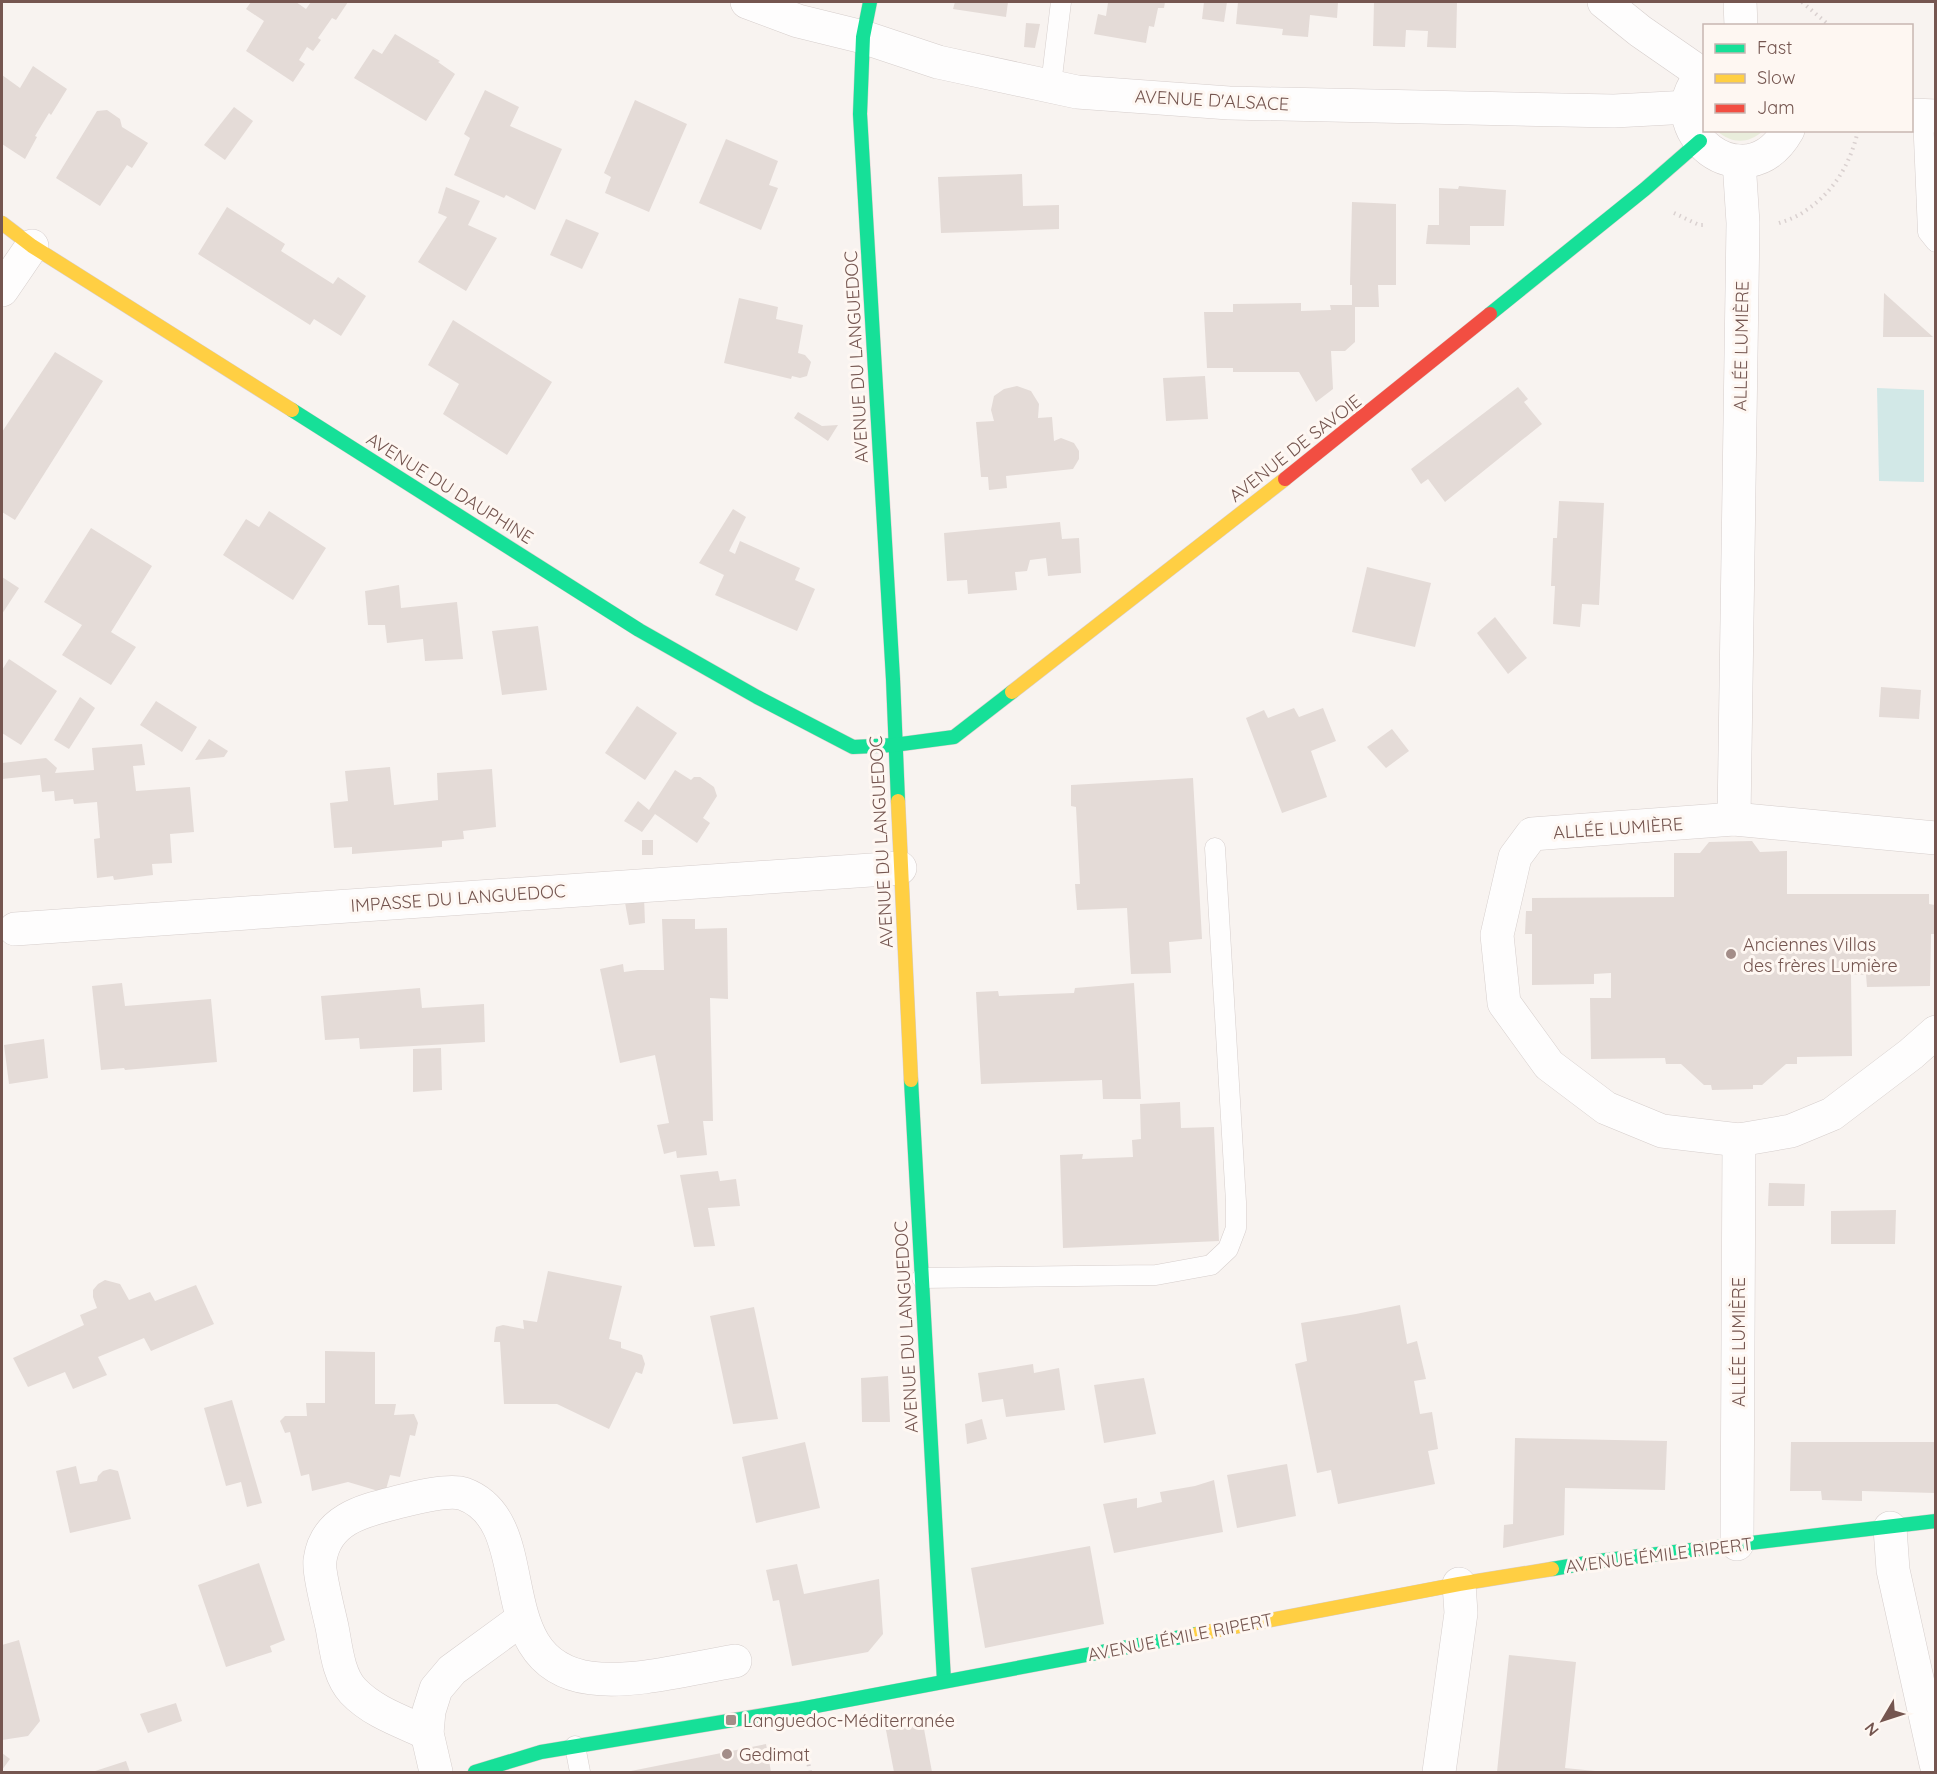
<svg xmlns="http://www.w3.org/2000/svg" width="1937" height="1774" font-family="Quicksand,sans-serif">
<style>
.green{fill:#e9eddb}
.water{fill:#d2e8e7}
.building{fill:#e4dbd7}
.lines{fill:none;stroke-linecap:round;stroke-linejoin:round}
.lane-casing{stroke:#d6cecc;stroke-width:21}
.street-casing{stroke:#d6cecc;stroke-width:34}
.fast-casing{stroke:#d8cecb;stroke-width:15}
.slow-casing{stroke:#d8cecb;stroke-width:15}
.jam-casing{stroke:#d8cecb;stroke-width:15}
.path{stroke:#dad1d0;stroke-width:4;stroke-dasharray:1.5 4.5;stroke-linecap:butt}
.lane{stroke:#fefdfd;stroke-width:20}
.street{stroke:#fefdfd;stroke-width:33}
.fast{stroke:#16e098;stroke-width:14}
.slow{stroke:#ffcf43;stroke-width:14}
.jam{stroke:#f24e42;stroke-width:14}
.poi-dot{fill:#a38d88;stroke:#fef7f2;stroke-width:2}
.labels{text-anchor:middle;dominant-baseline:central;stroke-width:6;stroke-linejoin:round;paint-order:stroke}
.street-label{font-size:18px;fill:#755650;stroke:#fef7f2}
.poi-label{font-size:18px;fill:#755650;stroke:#fef7f2;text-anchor:start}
</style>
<rect width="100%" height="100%" fill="#f8f3f0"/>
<path class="green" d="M1717,131H1763C1748,144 1732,144 1717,131Z"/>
<polygon class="water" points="1877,388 1924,390 1924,482 1879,481"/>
<g class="building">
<polygon points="251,2 296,2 306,9 311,2 348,2 336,20 332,18 318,38 321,40 313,51 307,47 299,60 305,64 293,82 246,51 264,21 246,9"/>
<polygon points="955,2 1008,2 1006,17 953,9"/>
<polygon points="1204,2 1227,2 1224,22 1202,19"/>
<polygon points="1238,2 1338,2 1337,18 1310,15 1308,37 1282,35 1283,29 1236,24"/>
<polygon points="1374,2 1457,2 1456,48 1427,47 1428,31 1406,30 1405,47 1373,46"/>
<polygon points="1103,3 1103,2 1165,2 1164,8 1158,8 1154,27 1149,26 1146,43 1094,34 1098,14 1106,16 1108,3"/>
<polygon points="1026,23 1040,24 1035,48 1024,47"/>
<polygon points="395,34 440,61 438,62 455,74 426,121 354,78 373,49 382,54"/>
<polygon points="33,66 67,89 51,115 49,113 35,136 37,137 25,159 2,144 2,75 20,88"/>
<polygon points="485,90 519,107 510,126 562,149 535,210 506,195 504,198 454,175 470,138 464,134"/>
<polygon points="635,100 687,124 649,212 605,193 611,177 604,173"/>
<polygon points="234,107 253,121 225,160 204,145"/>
<polygon points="107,110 120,119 122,127 148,143 132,168 127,165 100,206 56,178 97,111"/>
<polygon points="726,139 778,161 769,185 778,188 761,230 699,203"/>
<polygon points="1022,174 1023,206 1059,205 1059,229 941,233 938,177"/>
<polygon points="1459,186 1506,190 1504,226 1470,226 1470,245 1426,244 1428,225 1439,225 1439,188 1458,189"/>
<polygon points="446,187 480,201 468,225 497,238 466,291 418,262 447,217 438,213"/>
<polygon points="1352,202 1396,204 1396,285 1378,285 1379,307 1355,307 1355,342 1345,351 1331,351 1333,389 1316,402 1299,372 1233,372 1233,368 1207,368 1204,312 1233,312 1233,304 1301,303 1301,311 1331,310 1330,305 1352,305 1352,285 1350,285"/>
<polygon points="227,207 285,244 281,251 333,284 338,277 366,296 341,336 314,319 310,325 198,254"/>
<polygon points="566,219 599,233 582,269 550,255"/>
<polygon points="1884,293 1933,337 1883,337"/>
<polygon points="739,298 778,307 776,319 803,325 798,353 805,355 811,362 807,376 800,378 792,376 791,379 724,363"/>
<polygon points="453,320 552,382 507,455 443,414 459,384 428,365"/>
<polygon points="55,352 103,381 15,520 2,512 2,432"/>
<polygon points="1205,376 1208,419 1166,421 1163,378"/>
<polygon points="1017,386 1031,391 1039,404 1038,418 1052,417 1054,441 1061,438 1074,443 1079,451 1079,459 1073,469 1006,476 1007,488 989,490 988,477 981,477 976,422 994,421 991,410 994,396 1004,389"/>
<polygon points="1518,387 1528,399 1524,402 1542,424 1445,502 1428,479 1421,484 1411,469"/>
<polygon points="798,412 822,426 838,425 828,441 794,418"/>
<polygon points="1559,501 1604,503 1599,605 1582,604 1580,627 1553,624 1555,586 1551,586 1553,538 1557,538"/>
<polygon points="733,509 746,517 729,551 735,554 740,541 800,568 795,580 815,589 797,631 715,595 724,575 699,563"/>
<polygon points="269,511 326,548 293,600 223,555 246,519 259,527"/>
<polygon points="1060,522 1062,539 1079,538 1081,573 1048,576 1046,558 1030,560 1027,571 1015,572 1017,590 968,594 967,580 947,581 944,533"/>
<polygon points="91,528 152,566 111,632 136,647 111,685 62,655 82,625 44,602"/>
<polygon points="1367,567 1431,583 1415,647 1352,632"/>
<polygon points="2,577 19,588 2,614"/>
<polygon points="399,585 401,608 457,602 463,659 425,661 423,639 387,643 385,625 368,625 365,591"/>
<polygon points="1495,617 1527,658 1508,674 1477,633"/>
<polygon points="538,626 547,690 502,695 492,631"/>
<polygon points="9,659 57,691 21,745 2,733 2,670"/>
<polygon points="1881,687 1921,690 1919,719 1879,717"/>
<polygon points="80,697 95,708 69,749 54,740"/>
<polygon points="156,701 197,727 182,752 140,725"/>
<polygon points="637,706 677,733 645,780 605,753"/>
<polygon points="1294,708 1299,717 1323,708 1336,741 1311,751 1327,797 1282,813 1246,718 1264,710 1268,718"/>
<polygon points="1392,729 1409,751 1386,768 1367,747"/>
<polygon points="209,739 228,751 224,757 195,760"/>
<polygon points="142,744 145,765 133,766 136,791 190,787 194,832 170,834 172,863 152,864 153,875 114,880 113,876 97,878 94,839 100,838 97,802 74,804 73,799 55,801 54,791 42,792 40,775 2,779 2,763 46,758 57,768 55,773 94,770 92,748"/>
<polygon points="390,767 394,805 438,800 437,773 492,769 496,827 463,831 464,839 442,841 442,847 352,854 352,847 334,848 330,803 348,801 345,771"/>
<polygon points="675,770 691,780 694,777 700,777 714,787 717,796 703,818 710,823 697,843 655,814 642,832 624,821 638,801 649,810"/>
<polygon points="1193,778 1202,939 1169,942 1171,973 1131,974 1127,908 1077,910 1075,884 1080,884 1076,807 1071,806 1071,785"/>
<rect x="642" y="840" width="11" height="15"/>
<polygon points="1752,841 1760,852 1787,851 1787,894 1929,894 1929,904 1935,905 1935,934 1931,934 1930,986 1867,987 1866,975 1851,974 1852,1056 1797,1057 1797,1064 1786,1064 1762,1085 1753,1085 1753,1089 1712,1090 1711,1085 1704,1085 1681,1064 1666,1064 1665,1058 1591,1059 1590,998 1611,998 1611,973 1594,974 1594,984 1532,985 1532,934 1525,934 1526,911 1532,911 1532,898 1674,897 1674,853 1700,853 1709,842"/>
<polygon points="624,897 644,897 645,923 629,925"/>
<polygon points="662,919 695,919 695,929 727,928 728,999 710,998 713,1121 703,1121 707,1155 677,1158 676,1151 664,1154 657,1125 669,1123 655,1055 620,1063 600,969 623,964 624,972 638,970 664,970"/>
<polygon points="122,983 125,1006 211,999 217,1062 125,1070 124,1068 101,1070 92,986"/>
<polygon points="1134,983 1141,1099 1103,1099 1102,1080 981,1084 976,992 998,991 999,996 1074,993 1075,988"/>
<polygon points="420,988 422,1008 484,1004 485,1042 360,1049 359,1038 325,1040 321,996"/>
<polygon points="44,1039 48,1078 9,1084 4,1045"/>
<polygon points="441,1048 442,1090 413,1092 413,1049"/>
<polygon points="1180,1102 1181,1128 1214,1127 1219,1241 1063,1248 1060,1155 1083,1154 1082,1159 1133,1157 1132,1140 1141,1139 1140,1104"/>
<polygon points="718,1171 720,1181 736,1179 740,1206 708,1208 715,1246 694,1247 680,1175"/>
<polygon points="1769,1183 1805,1184 1804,1206 1768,1206"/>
<polygon points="1896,1210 1895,1244 1831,1244 1831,1211"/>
<polygon points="548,1271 622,1286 609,1339 621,1342 621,1348 642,1355 645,1364 642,1374 636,1372 609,1429 557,1404 504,1404 500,1342 494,1342 495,1332 496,1327 503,1325 524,1329 523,1320 537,1322"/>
<polygon points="105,1280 120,1284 129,1300 150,1292 155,1301 196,1285 214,1324 151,1351 144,1338 98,1357 107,1375 73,1389 65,1372 28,1387 13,1358 84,1325 80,1315 97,1308 93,1297 93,1290 98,1284"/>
<polygon points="1400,1305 1407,1344 1417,1341 1426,1379 1414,1381 1420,1414 1432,1412 1438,1449 1428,1451 1435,1484 1338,1504 1331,1470 1317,1473 1295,1364 1307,1361 1301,1323 1356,1314"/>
<polygon points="754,1307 778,1419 733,1424 710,1316"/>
<polygon points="325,1351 375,1352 375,1404 396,1404 394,1415 414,1414 418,1423 415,1436 410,1435 400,1477 390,1475 385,1493 348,1482 312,1491 309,1474 301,1476 290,1432 285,1433 280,1421 285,1416 307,1416 306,1403 325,1403"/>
<polygon points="1033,1364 1034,1373 1059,1368 1065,1410 1006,1417 1003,1399 982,1402 978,1373"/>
<polygon points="888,1376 890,1422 862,1422 861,1378"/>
<polygon points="1144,1378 1156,1434 1104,1443 1094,1385"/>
<polygon points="232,1400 262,1503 247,1507 241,1482 226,1486 204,1408"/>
<polygon points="982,1419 987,1439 967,1444 965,1424"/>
<polygon points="1515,1438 1667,1441 1665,1490 1565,1488 1564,1535 1503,1548 1504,1525 1513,1524"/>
<polygon points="805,1442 820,1508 756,1523 742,1457"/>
<polygon points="1791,1442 1935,1442 1935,1493 1862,1491 1862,1501 1822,1500 1821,1491 1790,1491"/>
<polygon points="1287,1464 1296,1516 1237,1528 1227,1475"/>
<polygon points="76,1466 80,1484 97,1481 98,1476 103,1471 110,1469 118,1471 131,1519 70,1533 56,1471"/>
<polygon points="1214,1480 1223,1532 1114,1553 1103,1504 1137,1498 1137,1508 1162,1502 1160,1492 1195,1486"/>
<polygon points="1090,1546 1104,1624 985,1648 971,1568"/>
<polygon points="259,1563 285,1640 270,1646 272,1652 226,1667 198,1585"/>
<polygon points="797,1564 804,1594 879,1579 883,1634 868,1652 792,1666 779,1600 773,1601 766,1570"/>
<polygon points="19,1640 40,1721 28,1736 2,1740 2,1645"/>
<polygon points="1509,1655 1576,1662 1565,1768 1595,1771 1595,1772 1497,1772"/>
<polygon points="176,1703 182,1721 148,1733 140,1714"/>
<polygon points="922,1718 932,1772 894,1772 885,1725"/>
<polygon points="766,1744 771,1772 632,1772 631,1771"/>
<polygon points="2,1753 10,1759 2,1770"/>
<polygon points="126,1761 130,1772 92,1772"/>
</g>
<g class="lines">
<defs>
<g id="lane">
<polyline points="1051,85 1061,2"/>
<polyline points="1923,115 1928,232 1936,242"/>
<polyline points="922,1278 1156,1275 1211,1265 1228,1249 1236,1228 1236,1202 1215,848"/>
<polyline points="575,1746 580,1772"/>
</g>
<g id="street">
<polyline points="747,2 798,21 863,37 938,62 1077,92 1229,103 1614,111 1689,107"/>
<polyline points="1604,2 1640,31 1702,74"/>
<polyline points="1740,2 1741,26"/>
<path d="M1704,73C1650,128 1746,205 1788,130"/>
<polyline points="1912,115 1936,116"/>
<polyline points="2,290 32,246"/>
<polyline points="1734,819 1743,223 1739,161"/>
<polyline points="1936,838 1734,819 1532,834 1515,857 1497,935 1504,1003 1549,1065 1606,1108 1662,1131 1739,1140 1791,1131 1832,1114 1911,1054 1936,1032"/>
<polyline points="15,929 900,868"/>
<polyline points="1890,1528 1893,1570 1936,1764"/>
<polyline points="1737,1544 1739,1140"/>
<path d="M427,1733C401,1721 373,1712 353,1691C338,1675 336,1647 332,1627C329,1613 318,1571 320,1560C326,1517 367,1510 402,1501C417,1497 450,1489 464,1494C542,1523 483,1664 591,1678C633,1684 692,1668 735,1661"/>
<polyline points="436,1772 427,1733 429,1711 436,1689 452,1670 522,1619"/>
<polyline points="1439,1772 1461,1613 1459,1584"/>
</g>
<g id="fast">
<polyline points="870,2 863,37 860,114 893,679 898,801"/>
<polyline points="1490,314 1645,189 1700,141"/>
<polyline points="292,410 639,630 757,697 853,747 894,745 954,737 1012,692"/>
<polyline points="911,1080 944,1681"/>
<polyline points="1552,1569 1598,1561 1936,1521"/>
<polyline points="475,1772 541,1752 800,1709 1197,1634"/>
</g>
<g id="slow">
<polyline points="2,223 32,246 292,410"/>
<polyline points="1012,692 1285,479"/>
<polyline points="898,801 911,1080"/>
<polyline points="1197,1634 1459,1584 1552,1569"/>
</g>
<polyline id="jam" points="1285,479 1490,314"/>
</defs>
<use href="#lane" class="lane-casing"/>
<use href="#street" class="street-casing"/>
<use href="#fast" class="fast-casing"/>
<use href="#slow" class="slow-casing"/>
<use href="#jam" class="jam-casing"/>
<g class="path">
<polyline points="1802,2 1830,26"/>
<polyline points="1674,213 1699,225 1706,225"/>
<path d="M1779,223C1788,220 1797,217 1805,211C1834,192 1851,163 1858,130"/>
<polyline points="805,1747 810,1772"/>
</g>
<use href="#lane" class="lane"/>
<use href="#street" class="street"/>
<use href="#fast" class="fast"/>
<use href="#slow" class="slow"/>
<use href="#jam" class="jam"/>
</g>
<g class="poi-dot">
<circle cx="1731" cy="954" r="6"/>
<rect x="725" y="1714" width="12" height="12" rx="3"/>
<circle cx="727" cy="1754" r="6"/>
</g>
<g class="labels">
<g class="street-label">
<text transform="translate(1212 100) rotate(3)">AVENUE D'ALSACE</text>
<text transform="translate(1741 346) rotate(-89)">ALLÉE LUMIÈRE</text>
<text transform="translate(856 357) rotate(-93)">AVENUE DU LANGUEDOC</text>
<text transform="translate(1295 448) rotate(-38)">AVENUE DE SAVOIE</text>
<text transform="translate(450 488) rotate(32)">AVENUE DU DAUPHINE</text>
<text transform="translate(1618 828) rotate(-4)">ALLÉE LUMIÈRE</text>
<text transform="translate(881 842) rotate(-93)">AVENUE DU LANGUEDOC</text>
<text transform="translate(458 898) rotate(-4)">IMPASSE DU LANGUEDOC</text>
<text transform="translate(906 1327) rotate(-93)">AVENUE DU LANGUEDOC</text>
<text transform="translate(1738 1342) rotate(-90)">ALLÉE LUMIÈRE</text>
<text transform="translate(1659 1555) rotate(-7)">AVENUE ÉMILE RIPERT</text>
<text transform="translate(1180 1637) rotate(-11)">AVENUE ÉMILE RIPERT</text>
</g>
<g class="poi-label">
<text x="1743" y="944">Anciennes Villas<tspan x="1743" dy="21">des frères Lumière</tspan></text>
<text x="743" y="1720">Languedoc-Méditerranée</text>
<text x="739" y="1754">Gedimat</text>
</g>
</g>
<rect width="1937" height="1774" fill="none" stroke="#755650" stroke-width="6"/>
<rect x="1703" y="24" width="210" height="108" fill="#fef7f2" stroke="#c7b7b1" stroke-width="1.5"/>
<rect x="1715" y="44" width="30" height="9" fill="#16e098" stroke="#c7b7b1" stroke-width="1.5"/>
<text x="1757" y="54" font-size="18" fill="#755650">Fast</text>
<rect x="1715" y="74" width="30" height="9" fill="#ffcf43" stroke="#c7b7b1" stroke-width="1.5"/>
<text x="1757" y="84" font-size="18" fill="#755650">Slow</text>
<rect x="1715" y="104" width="30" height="9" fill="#f24e42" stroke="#c7b7b1" stroke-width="1.5"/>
<text x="1757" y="114" font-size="18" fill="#755650">Jam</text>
<g transform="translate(1883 1720) rotate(231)" stroke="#fef7f2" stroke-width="4.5" paint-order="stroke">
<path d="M0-4.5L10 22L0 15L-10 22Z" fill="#755650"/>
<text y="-9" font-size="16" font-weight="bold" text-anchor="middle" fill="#755650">N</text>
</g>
</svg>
